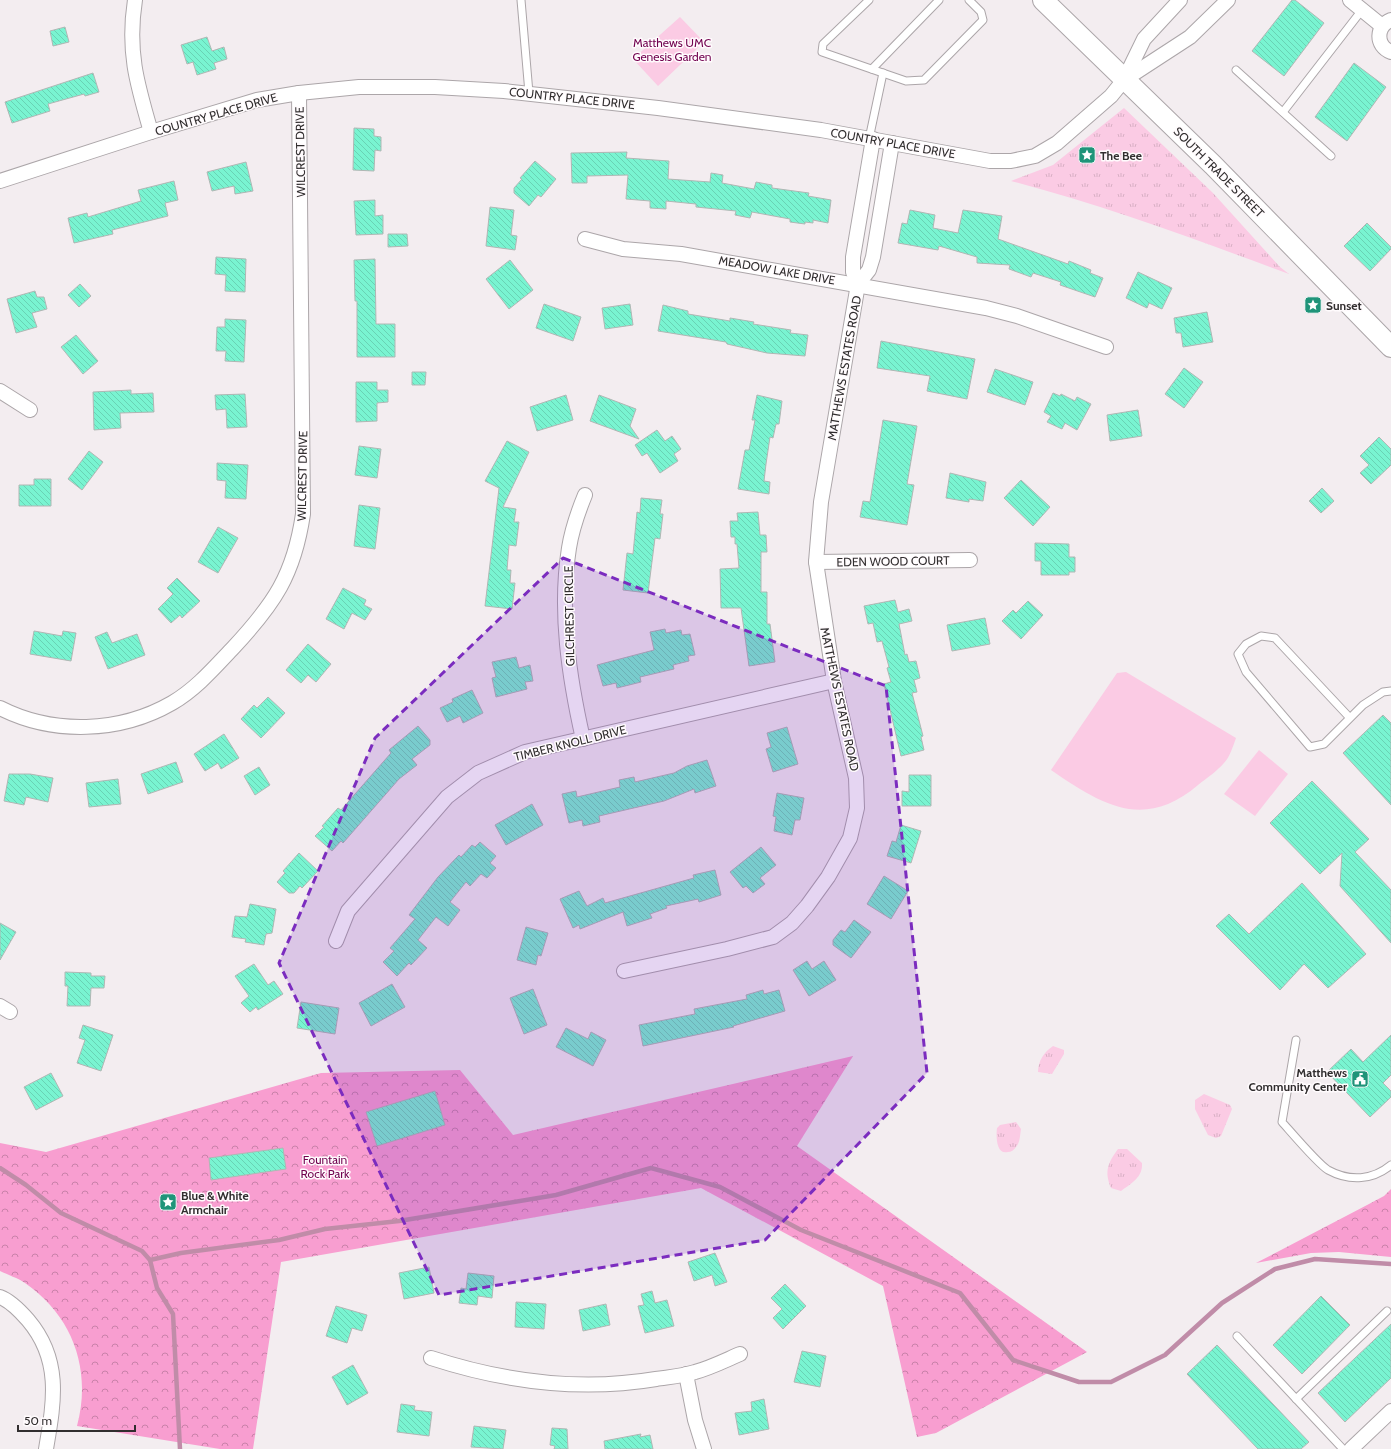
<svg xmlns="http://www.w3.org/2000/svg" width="1391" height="1449" font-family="Cabin,sans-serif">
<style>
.grass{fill:url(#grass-tufts)}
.forest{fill:url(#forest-crowns)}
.garden{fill:#fbcbe4}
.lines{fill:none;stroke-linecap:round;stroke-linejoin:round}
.stream{stroke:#c08ca8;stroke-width:4.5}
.building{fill:url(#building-back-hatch);stroke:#b0b7b4}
.lane-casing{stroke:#aca6a9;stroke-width:9}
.street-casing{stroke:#aca6a9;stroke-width:16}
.secondary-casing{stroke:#aca6a9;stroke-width:22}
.lane{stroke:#fff;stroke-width:7}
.street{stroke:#fff;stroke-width:14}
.secondary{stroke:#fff;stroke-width:20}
.marked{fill:#7b2cbf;fill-opacity:0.2;stroke:#7b2cbf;stroke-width:3;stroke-dasharray:8 5;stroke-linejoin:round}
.labels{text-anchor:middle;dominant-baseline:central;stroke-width:3;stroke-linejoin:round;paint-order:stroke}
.park-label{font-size:12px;fill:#71024f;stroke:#fffbfd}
.street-label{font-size:12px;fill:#312e2f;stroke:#fffbfd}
.poi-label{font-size:12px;font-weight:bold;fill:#312e2f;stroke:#fffbfd;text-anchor:start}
</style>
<defs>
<pattern id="grass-tufts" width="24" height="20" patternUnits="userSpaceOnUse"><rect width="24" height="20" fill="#fbcbe4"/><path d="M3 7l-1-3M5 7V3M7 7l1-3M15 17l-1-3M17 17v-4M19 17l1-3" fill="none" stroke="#d8afc4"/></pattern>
<pattern id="forest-crowns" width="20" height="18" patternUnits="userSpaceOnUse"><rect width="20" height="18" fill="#f89ed0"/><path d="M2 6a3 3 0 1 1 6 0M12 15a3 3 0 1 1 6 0" fill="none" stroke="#c981a9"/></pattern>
<pattern id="building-back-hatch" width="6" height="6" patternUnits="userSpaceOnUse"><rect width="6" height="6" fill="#79f4d1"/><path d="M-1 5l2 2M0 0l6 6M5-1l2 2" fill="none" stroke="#69d2b4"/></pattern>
</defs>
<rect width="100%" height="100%" fill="#f3edf0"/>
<g class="grass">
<path d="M1124,108L1213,193L1280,267L1289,274C1197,240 1106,206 1011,181L1053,165Z"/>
<path d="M1053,1046L1064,1050V1054L1052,1074L1038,1072C1038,1061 1044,1052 1053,1046Z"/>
<polygon points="1204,1094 1230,1105 1232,1109 1221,1136 1216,1138 1208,1135 1195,1109 1195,1100"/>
<path d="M1016,1122L1021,1129C1020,1135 1020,1143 1016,1147C1014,1150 1011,1152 1008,1152C996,1155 996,1136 997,1128L1000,1125Z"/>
<path d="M1118,1149H1127L1142,1163C1143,1177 1132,1183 1121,1191L1111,1188C1104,1171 1108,1163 1118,1149Z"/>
</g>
<g class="forest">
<path d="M853,1056L797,1146L1087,1352L936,1433L917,1437L883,1286L701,1188L281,1262L253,1449H220L77,1426C92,1370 73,1316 25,1283C18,1278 8,1275 0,1271V1143L46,1152L321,1073L460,1070L513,1135Z"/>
<polygon points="1391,1189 1391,1257 1339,1252 1311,1253 1256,1263 1369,1204 1384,1196"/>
</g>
<g class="garden">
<polygon points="680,17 704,42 658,86 633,59"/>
<path d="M1126,672L1236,738C1233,746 1230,757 1224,763C1217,771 1207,778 1198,785C1144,831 1102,805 1051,770L1117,673Z"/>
<polygon points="1259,750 1288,774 1255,816 1224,794"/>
</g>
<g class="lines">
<g class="stream">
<polyline points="0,1168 26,1185 61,1213 142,1251 150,1260 157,1288 173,1314 180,1449"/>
<polyline points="150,1260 181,1253 279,1240 325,1229 399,1221 556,1195 651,1168 720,1187 801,1230 960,1293 1013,1360 1079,1382 1111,1382 1165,1355 1222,1303 1275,1269 1315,1259 1391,1264"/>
</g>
</g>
<g class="building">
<polygon points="1292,0 1295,0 1324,23 1284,76 1252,51"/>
<polygon points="65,27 69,42 53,46 50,31"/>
<polygon points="207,37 212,51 224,47 227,59 214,63 216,69 197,75 193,62 187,64 181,45"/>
<polygon points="1354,63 1386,87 1347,141 1315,117"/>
<polygon points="93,73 99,92 85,96 84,94 48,104 50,111 12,123 5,102"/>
<polygon points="354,128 374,129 374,136 381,137 381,151 375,150 374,171 353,170"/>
<polygon points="627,152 626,158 669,161 668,179 710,182 711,173 723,175 722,183 754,189 756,182 772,185 772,188 809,193 808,196 831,200 828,223 813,220 813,223 805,222 805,224 790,222 790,219 752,212 750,218 735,215 736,211 696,207 696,204 666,201 666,209 650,208 650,201 626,199 628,175 587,176 587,183 572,183 571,153"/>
<polygon points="535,161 556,179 541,197 538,195 529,206 514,193 514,188 522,179 520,178"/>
<polygon points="246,162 253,191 235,194 234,186 212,191 207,172"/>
<polygon points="174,181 178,200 165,203 168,216 112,230 113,234 74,243 68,218 87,213 88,217 141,201 138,190"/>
<polygon points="375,200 375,216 383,215 383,234 356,235 354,201"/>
<polygon points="490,207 514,210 511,235 517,236 515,250 486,246"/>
<polygon points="910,210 935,215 933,228 958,233 963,210 1002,216 998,239 1068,264 1069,261 1091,270 1090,273 1103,278 1095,297 1060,285 1061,282 1033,273 1031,277 1009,269 1010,265 977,263 977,257 939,246 938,250 898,243 902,223 907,224"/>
<polygon points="1367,223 1391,247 1391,249 1370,271 1344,246"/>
<polygon points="388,234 407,234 408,246 388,247"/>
<polygon points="216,257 246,259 245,292 225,291 226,275 215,274"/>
<polygon points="375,259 376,324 395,324 395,357 357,357 357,301 355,301 354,260"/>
<polygon points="510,260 533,290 509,309 486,279"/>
<polygon points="1138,272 1172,288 1162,309 1149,303 1147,308 1126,298"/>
<polygon points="80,284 91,296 79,307 68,295"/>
<polygon points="35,291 37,297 44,297 47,309 32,313 37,327 16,333 7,299"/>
<polygon points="544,304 581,317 573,341 536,328"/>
<polygon points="630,304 633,325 605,329 602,308"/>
<polygon points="663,305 688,311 688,314 730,321 730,318 754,322 753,324 791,330 790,333 808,335 805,356 767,353 727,344 726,342 658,331"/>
<polygon points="1207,312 1213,342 1183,347 1181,333 1176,333 1174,318"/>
<polygon points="225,319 246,320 244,362 225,361 226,351 216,351 217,327 225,327"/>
<polygon points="76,335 98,361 83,374 61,347"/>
<polygon points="881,341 975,359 967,399 927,391 930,376 877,368"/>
<polygon points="1184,368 1203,382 1184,408 1165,394"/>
<polygon points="995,369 1033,382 1025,405 987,392"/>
<polygon points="412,372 426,372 425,385 412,385"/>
<polygon points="356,382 377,382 377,390 388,390 388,402 377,403 377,421 356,422"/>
<polygon points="131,390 131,394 153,393 154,412 120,413 121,428 94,430 93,392"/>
<polygon points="1053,393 1060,396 1061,394 1075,401 1077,397 1091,404 1077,430 1065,423 1062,429 1047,422 1051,416 1044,412"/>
<polygon points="245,394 247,427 227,428 226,409 216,410 215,395"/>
<polygon points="566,395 573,420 537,431 530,407"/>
<polygon points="599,395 636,409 630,426 639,439 590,421"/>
<polygon points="757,395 782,401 779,424 776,424 773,438 770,437 766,464 764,481 770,482 769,494 738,489 745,450 749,450 755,420 752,420"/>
<polygon points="1138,410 1142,436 1110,441 1107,415"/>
<polygon points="883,420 917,426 907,484 914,485 907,525 860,517 863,501 870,502"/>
<polygon points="657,430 665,441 672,436 681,449 674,454 678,461 660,473 647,453 642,456 635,445"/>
<polygon points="1379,437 1391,449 1391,465 1371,484 1360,473 1369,465 1360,456"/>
<polygon points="507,441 529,452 503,507 516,509 514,522 519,522 516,546 509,545 507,570 511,570 510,583 515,583 512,609 485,606 499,488 485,481"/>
<polygon points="359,446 381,449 377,478 355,475"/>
<polygon points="89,451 103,462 82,490 68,479"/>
<polygon points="217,463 248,465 246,499 225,498 226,481 217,480"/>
<polygon points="950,473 986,482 983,501 969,499 969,502 946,498"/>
<polygon points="34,479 51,479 51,506 19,506 19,485 34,485"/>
<polygon points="1021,480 1050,507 1033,526 1004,498"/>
<polygon points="1322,488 1334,501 1321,513 1309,501"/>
<polygon points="641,498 662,500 660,514 663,514 660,539 655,538 648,593 623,590 627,553 633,554 637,512 640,513"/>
<polygon points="359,505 380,508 375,549 354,546"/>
<polygon points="758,512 760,535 766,535 767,552 761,552 761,592 767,592 767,624 770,624 775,662 749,666 741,608 721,608 720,569 739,568 737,544 735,544 735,537 731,537 730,521 738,521 737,513"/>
<polygon points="218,527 238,538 218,573 198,562"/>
<polygon points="1035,543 1069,544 1069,557 1075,557 1075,572 1069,572 1069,575 1041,575 1041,561 1035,561"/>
<polygon points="177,578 200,601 182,618 180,615 171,623 158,609 173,594 167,588"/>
<polygon points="343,588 366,600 364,605 372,609 365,620 352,613 344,629 326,619"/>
<polygon points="895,600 898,612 909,609 912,621 899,624 905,655 907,654 909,662 916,661 920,678 914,680 917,692 912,693 923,736 921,737 924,750 901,756 884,684 891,682 887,668 889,667 882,641 877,642 873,623 868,624 864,606"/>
<polygon points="1028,601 1043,615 1021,639 1002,621 1013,610 1016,613"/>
<polygon points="985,618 990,644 952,651 947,625"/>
<polygon points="665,629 666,633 681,630 682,635 690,634 695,655 688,656 689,661 673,665 674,669 640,677 641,682 617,688 616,683 603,686 597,665 654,650 650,632"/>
<polygon points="34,631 62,636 63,631 76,633 71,661 30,654"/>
<polygon points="107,632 112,643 137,634 145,655 108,669 95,637"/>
<polygon points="308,644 331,664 316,682 308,675 301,683 286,670"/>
<polygon points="516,657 519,668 530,665 533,681 525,682 527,689 496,697 492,678 496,677 492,662"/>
<polygon points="472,690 483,713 463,723 460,716 447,722 440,708 453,702 452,699"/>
<polygon points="268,697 285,713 261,738 241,719 254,705 257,708"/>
<polygon points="1383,715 1391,723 1391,805 1343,753"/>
<polygon points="418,726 430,740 430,745 412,759 417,765 399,779 343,843 341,841 332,851 315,836 324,827 322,826 338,808 341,810 391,753 389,750"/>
<polygon points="787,727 798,764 773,772 766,749 771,747 767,733"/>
<polygon points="224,734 239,758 221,769 218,763 205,771 194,754"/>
<polygon points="707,760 716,786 695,793 694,789 664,801 599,816 600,822 583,826 582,820 569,823 562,794 576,791 577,797 620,787 619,780 634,777 635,782 674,773 687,766"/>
<polygon points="176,762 183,782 148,794 141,774"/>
<polygon points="259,767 270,785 255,795 244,776"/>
<polygon points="9,774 30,774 53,778 48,802 26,797 24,805 4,801"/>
<polygon points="909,775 931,775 931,806 902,806 902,791 909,792"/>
<polygon points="118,779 121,804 89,807 86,783"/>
<polygon points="1312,781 1369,839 1355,852 1391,890 1391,943 1340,886 1342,853 1320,874 1270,823"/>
<polygon points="777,793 804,798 800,820 795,820 792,835 774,831 776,817 773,816"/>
<polygon points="532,804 543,825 506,845 495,825"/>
<polygon points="901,825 921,831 911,863 887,856 892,841 896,842"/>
<polygon points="480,842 496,856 490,863 496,868 487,878 481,874 470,886 466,882 450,902 460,910 448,926 436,917 418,940 427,948 411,965 409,963 397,976 383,962 394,951 390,948 415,919 409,915 438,877 459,855 461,857 472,845 475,847"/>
<polygon points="761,847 776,865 760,878 765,884 753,893 746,886 743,888 730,872"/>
<polygon points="299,853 318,871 302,888 300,886 294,893 289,893 277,882 285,873 283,871"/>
<polygon points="715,870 721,895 699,902 698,899 666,906 667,908 650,914 652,918 627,926 623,912 580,929 579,925 573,928 560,899 579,891 587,906 603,898 605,903 694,878 693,875"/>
<polygon points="884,876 908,891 891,919 867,904"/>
<polygon points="1302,883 1366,954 1328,988 1304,964 1280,990 1216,926 1229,914 1249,934"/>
<polygon points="250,904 276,909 272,933 266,934 264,945 245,942 246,939 232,937 235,916 247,917"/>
<polygon points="854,920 871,932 851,958 833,945 833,940 841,930 845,932"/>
<polygon points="0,923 16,932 0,960"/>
<polygon points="526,927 548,933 541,956 538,955 536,965 517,960"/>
<polygon points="807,961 812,969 824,961 836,980 809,996 793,970"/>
<polygon points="254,964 268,985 274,981 283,994 258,1010 256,1007 250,1012 241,1003 249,996 235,976"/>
<polygon points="65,972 91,973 91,976 105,976 104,988 91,988 90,1006 67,1006 68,986 65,986"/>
<polygon points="392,984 405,1007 371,1026 359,1003"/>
<polygon points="533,989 547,1025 524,1034 510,998"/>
<polygon points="763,990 764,994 779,990 785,1011 733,1026 734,1027 643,1046 639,1025 695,1014 694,1009 747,999 746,995"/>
<polygon points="301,1002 339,1008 335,1034 297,1028"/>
<polygon points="83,1025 113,1035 101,1071 77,1063 85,1040 79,1038"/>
<polygon points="566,1028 588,1039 591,1032 606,1040 593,1066 556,1047"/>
<polygon points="1391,1035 1391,1075 1383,1083 1391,1091 1391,1097 1370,1117 1327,1072 1351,1049 1363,1062"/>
<polygon points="51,1073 63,1096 36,1110 24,1087"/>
<polygon points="435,1091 445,1125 377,1146 366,1112"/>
<polygon points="283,1148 286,1169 211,1180 209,1158"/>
<polygon points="715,1253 727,1282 715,1286 712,1275 694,1281 688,1262"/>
<polygon points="429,1267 434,1293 404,1299 399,1273"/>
<polygon points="468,1273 494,1276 492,1298 478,1296 477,1305 459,1303 461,1288 466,1289"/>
<polygon points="785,1284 806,1306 783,1329 773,1318 782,1309 771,1298"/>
<polygon points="652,1291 655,1303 667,1300 674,1326 645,1333 638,1306 644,1305 641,1294"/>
<polygon points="1321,1296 1350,1325 1302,1374 1273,1345"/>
<polygon points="516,1302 546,1304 544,1329 515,1327"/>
<polygon points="606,1304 610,1325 583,1331 579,1310"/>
<polygon points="336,1306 367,1315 362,1331 352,1328 347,1343 326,1336"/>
<polygon points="1391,1324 1391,1378 1345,1422 1318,1393"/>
<polygon points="1217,1345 1309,1442 1301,1449 1258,1449 1187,1374"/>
<polygon points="802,1351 826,1356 820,1387 794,1382"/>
<polygon points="353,1365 368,1393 347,1405 332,1377"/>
<polygon points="764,1399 769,1429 739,1435 735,1413 752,1411 751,1402"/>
<polygon points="401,1404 415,1406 414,1410 432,1412 429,1436 397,1432"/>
<polygon points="474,1426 506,1430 503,1449 471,1447"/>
<polygon points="552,1428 567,1429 568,1449 554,1449 555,1446 550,1445"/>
<polygon points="641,1434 640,1437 650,1435 653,1449 605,1449 604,1441"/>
</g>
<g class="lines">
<defs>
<g id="lane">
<polyline points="521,0 529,93"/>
<polyline points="869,0 823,44 822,52 906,81 924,80 983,20 981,12 969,0"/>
<polyline points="872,69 939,0"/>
<polyline points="1236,70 1331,156"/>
<polyline points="1283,112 1362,10"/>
<polyline points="869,139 883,73"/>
<polyline points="1350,718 1275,638 1261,636 1246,644 1238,654 1246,672 1310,747 1324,744 1363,705 1383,692 1391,691"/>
<path d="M1296,1040L1282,1122C1291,1132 1318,1164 1328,1170C1350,1182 1373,1180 1391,1165"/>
<polyline points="1237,1336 1343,1449"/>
<polyline points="1296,1399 1387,1311"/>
</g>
<g id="street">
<path d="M135,0C127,51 137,84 151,132"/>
<polyline points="1350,0 1382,26"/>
<path d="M1391,20C1376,26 1375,46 1391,52"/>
<polyline points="1124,80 1190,37 1228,0"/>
<polyline points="0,181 151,132 257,100 299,93 359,87 435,87 504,91 658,108 821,130 990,161 1011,161 1035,156 1057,143 1111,96 1124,80 1144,39 1180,0"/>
<polyline points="585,239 623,249 681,254 986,308 1017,316 1106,347"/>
<polyline points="858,284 853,272 853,257 873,139"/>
<polyline points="0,391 30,410"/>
<polyline points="816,562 970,560"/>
<path d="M0,708C53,735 120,733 172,703C196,689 214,668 233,648C274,604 294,575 303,514L299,93"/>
<path d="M583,739C569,677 559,611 569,548C572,529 578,512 585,495"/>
<polyline points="336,941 348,911 447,797 478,773 525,752 834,681"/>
<polyline points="624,971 727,949 773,937 792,923 807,906 828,877 850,838 857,808 856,778 834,681 816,562 821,502 858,284 869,270 873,257 892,143"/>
<polyline points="0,1006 10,1012"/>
<path d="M0,1297C11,1301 21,1312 28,1320C62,1360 54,1402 46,1449"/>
<path d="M431,1358C505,1382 579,1392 656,1379C669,1377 683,1376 695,1372C710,1368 726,1360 740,1354"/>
<polyline points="686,1374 695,1420 704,1449"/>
<polyline points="1351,1449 1391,1411"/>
</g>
<polyline id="secondary" points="1043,0 1213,165 1391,347"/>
</defs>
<use href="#lane" class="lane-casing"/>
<use href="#street" class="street-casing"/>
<use href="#secondary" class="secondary-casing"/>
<use href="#lane" class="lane"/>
<use href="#street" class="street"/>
<use href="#secondary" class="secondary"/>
</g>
<path class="marked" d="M563,558L886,686L927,1073L765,1240L439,1295L279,963L375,738Z"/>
<defs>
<symbol id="sight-square" viewBox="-11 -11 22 22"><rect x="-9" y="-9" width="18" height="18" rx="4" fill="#1f9479" stroke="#fffbfd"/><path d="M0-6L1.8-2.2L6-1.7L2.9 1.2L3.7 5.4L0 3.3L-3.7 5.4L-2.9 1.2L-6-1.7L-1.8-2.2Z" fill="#fff"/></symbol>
<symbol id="civic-square" viewBox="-11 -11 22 22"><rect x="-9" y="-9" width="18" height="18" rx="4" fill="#1f9479" stroke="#fffbfd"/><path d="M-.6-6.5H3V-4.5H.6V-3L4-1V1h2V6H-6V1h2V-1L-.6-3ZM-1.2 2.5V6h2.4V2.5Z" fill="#fff"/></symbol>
</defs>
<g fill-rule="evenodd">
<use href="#sight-square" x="1077" y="145" width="20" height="20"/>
<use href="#sight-square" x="1303" y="295" width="20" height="20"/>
<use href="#civic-square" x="1350" y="1069" width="20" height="20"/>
<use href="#sight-square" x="158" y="1192" width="20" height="20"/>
</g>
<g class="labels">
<g class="park-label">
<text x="672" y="42">Matthews UMC<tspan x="672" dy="14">Genesis Garden</tspan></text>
<text x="325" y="1159">Fountain<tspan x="325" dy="14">Rock Park</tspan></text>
</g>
<g class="street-label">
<text transform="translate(572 98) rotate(6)">COUNTRY PLACE DRIVE</text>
<text transform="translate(216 114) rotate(-16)">COUNTRY PLACE DRIVE</text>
<text transform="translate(893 143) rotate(10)">COUNTRY PLACE DRIVE</text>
<text transform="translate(300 152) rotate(-91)">WILCREST DRIVE</text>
<text transform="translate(1219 172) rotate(45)">SOUTH TRADE STREET</text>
<text transform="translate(777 270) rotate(10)">MEADOW LAKE DRIVE</text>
<text transform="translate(844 368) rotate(-80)">MATTHEWS ESTATES ROAD</text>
<text transform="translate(302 476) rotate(-89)">WILCREST DRIVE</text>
<text transform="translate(893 561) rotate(-1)">EDEN WOOD COURT</text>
<text transform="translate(569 616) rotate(-91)">GILCHREST CIRCLE</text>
<text transform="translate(840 699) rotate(78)">MATTHEWS ESTATES ROAD</text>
<text transform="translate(570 743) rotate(-14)">TIMBER KNOLL DRIVE</text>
</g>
<g class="poi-label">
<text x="1100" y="155">The Bee</text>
<text x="1326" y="305">Sunset</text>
<text x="1347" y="1072" text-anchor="end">Matthews<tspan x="1347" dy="14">Community Center</tspan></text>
<text x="181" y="1195">Blue &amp; White<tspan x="181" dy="14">Armchair</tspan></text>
</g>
</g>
<path d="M18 1425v6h117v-6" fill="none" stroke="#312e2f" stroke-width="2"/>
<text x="24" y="1425" font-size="12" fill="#312e2f" stroke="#fffbfd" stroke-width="3" paint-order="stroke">50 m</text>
</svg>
